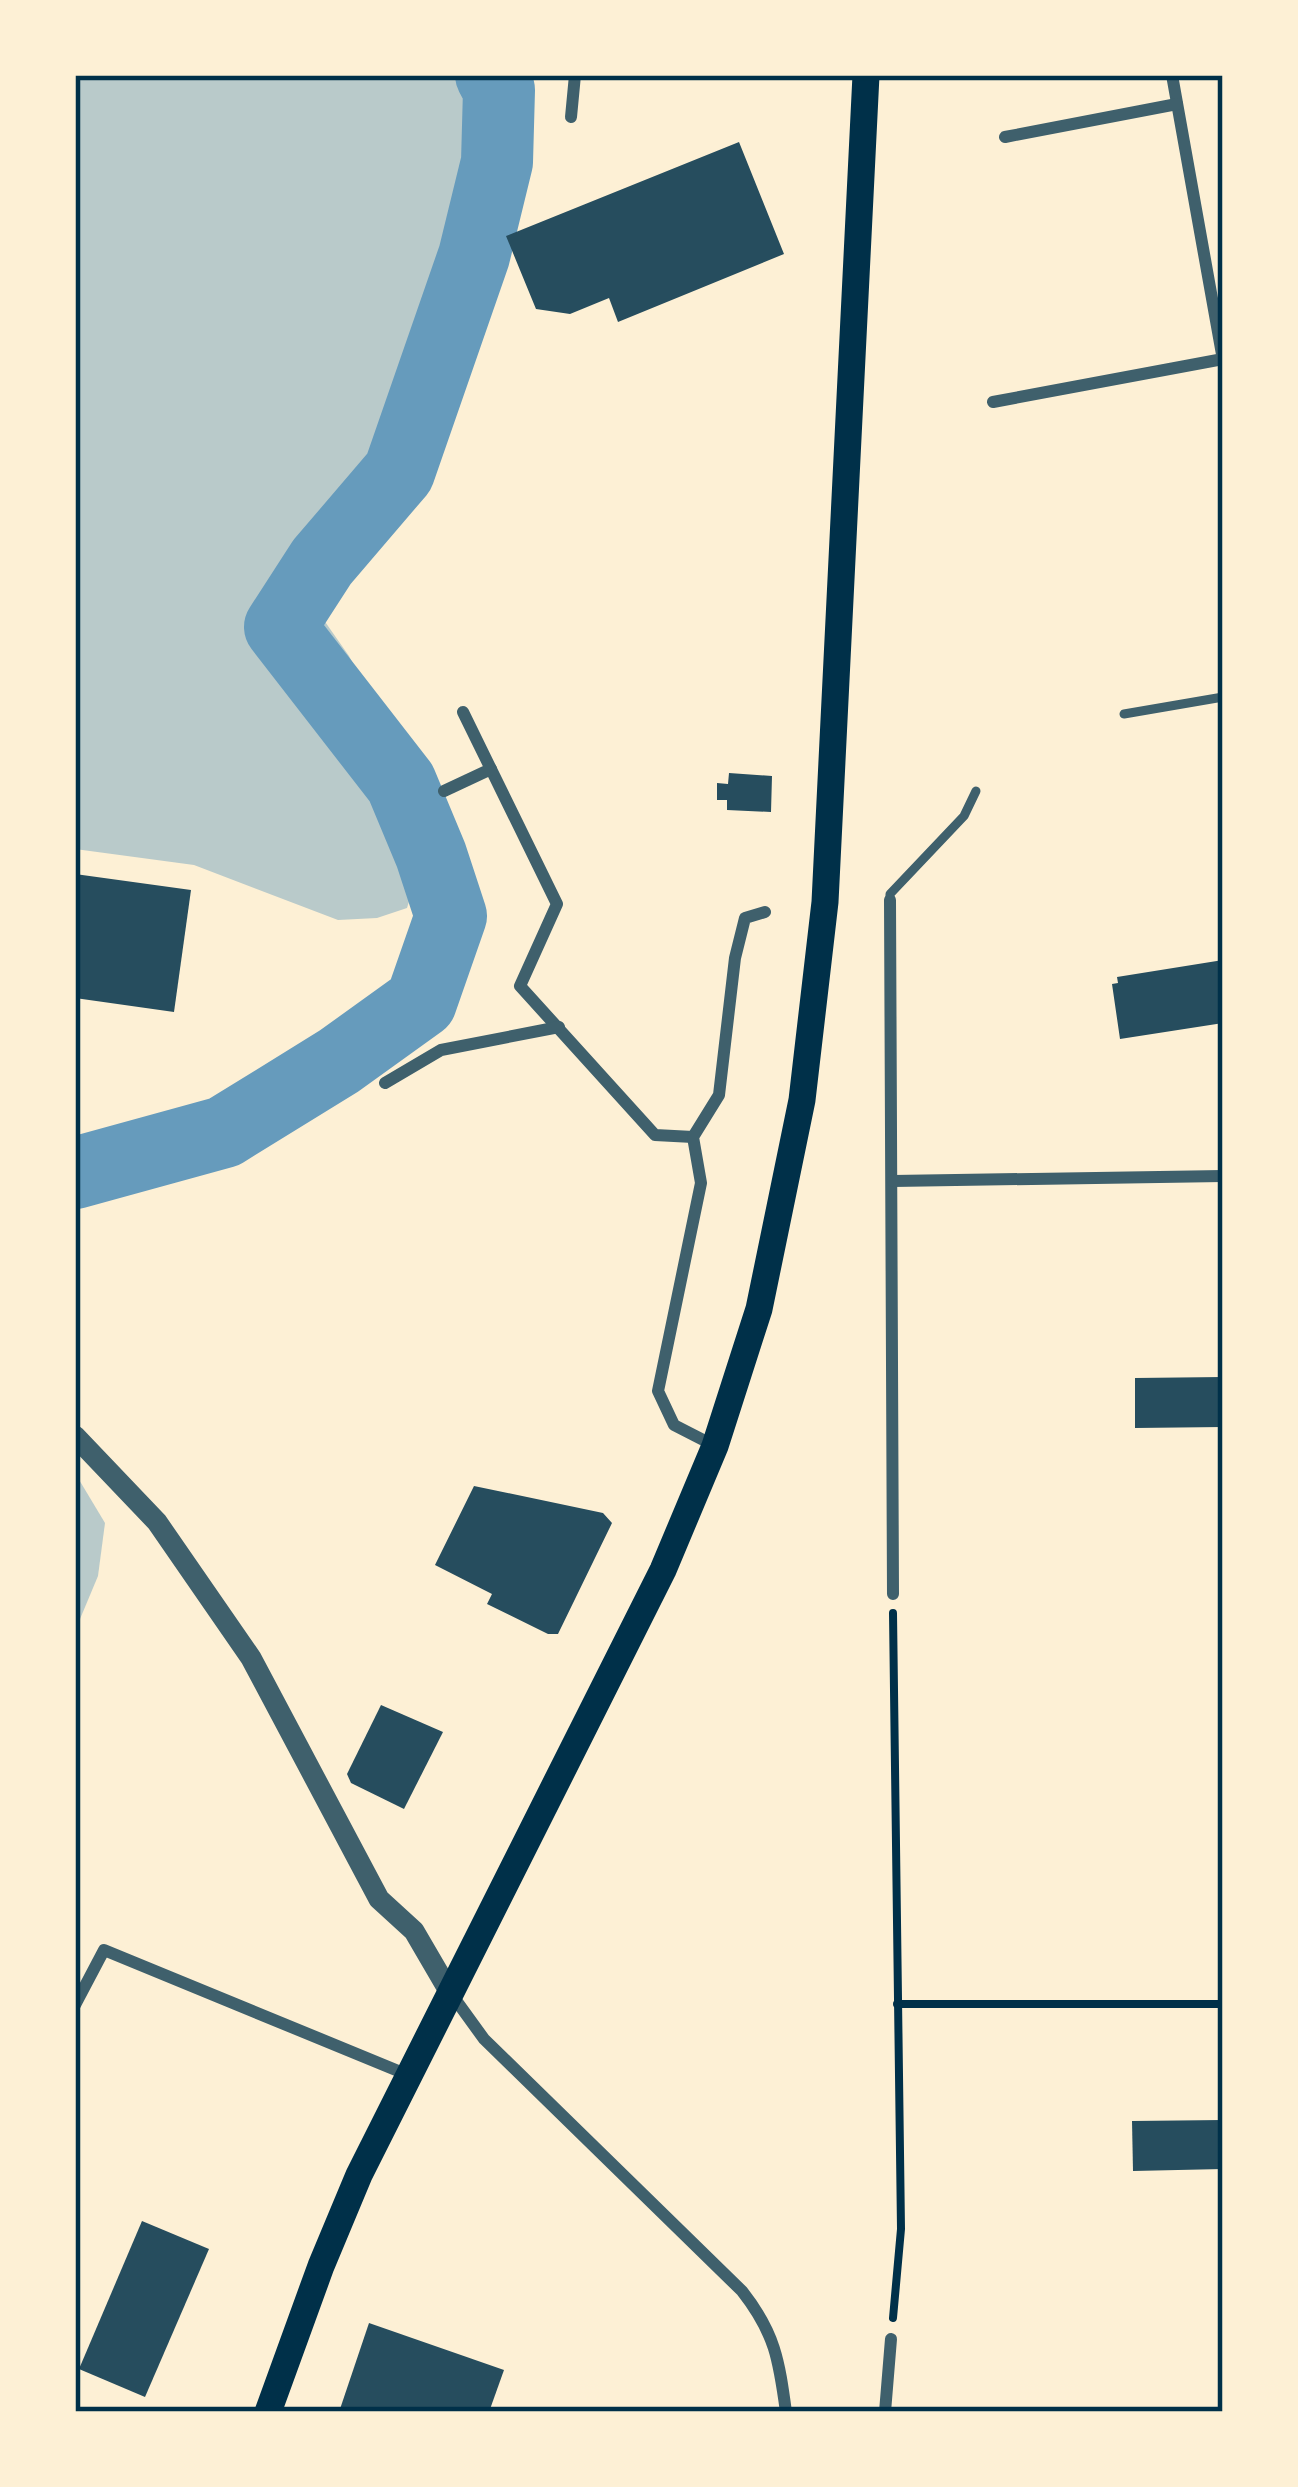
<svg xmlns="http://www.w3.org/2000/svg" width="1298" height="2487" font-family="Jost,sans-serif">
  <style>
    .green { fill: #b9caca }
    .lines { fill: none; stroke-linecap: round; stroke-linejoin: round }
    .river { stroke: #669bbc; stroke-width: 72 }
    .building { fill: #264d5e }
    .path { stroke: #003049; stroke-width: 8 }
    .service { stroke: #3f606c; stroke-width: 9 }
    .minor { stroke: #3f606c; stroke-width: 12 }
    .tertiary { stroke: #3f606c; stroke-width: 21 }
    .primary { stroke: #003049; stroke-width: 27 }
    .neatline { fill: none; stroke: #003049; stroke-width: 4.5 }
  </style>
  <rect width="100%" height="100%" fill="#fdf0d5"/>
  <g class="green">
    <polygon points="75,75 460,75 482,151 375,444 321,616 349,656 382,719 419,807 420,866 407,908 377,918 338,920 194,865 75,849"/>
    <polygon points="75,1473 105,1523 98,1576 75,1631"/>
  </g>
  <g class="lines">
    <polyline class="river" points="75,1173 224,1132 339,1061 421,1002 451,916 431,855 401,783 280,627 322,562 399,472 474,256 497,162 499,90 491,75"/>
  </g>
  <g class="building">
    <polygon points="739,142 784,254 618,322 609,298 570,314 536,309 506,236"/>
    <polygon points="729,773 772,776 771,812 727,810 727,800 717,800 717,783 728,784"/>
    <polygon points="75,874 191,890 174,1012 75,998"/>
    <polygon points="1223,960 1223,1023 1120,1039 1112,984 1118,983 1117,977"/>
    <polygon points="1223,1377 1223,1427 1135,1428 1135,1378"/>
    <polygon points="474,1486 603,1513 612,1523 558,1634 548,1634 487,1604 492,1594 435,1565"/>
    <polygon points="381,1705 443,1732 404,1809 351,1783 347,1774"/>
    <polygon points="1223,2120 1223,2169 1133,2171 1132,2121"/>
    <polygon points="142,2221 209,2249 145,2397 79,2369"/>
    <polygon points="369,2323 504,2370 489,2412 339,2412"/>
  </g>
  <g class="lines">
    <g class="path">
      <polyline points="897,2004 1223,2004"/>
      <polyline points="893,2318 901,2229 893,1613"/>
    </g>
    <g class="service">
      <polyline points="1124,714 1223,697"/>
      <polyline points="890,900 890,894 964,816 976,791"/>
    </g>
    <g class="minor">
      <polyline points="1172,75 1223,360"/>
      <polyline points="571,117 575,75"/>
      <polyline points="1005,137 1177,104"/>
      <polyline points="993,402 1223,359"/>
      <polyline points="463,712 557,904 520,986 655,1135 693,1137"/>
      <polyline points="444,791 491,769"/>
      <polyline points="890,900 893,1594"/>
      <polyline points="385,1083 441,1050 559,1027"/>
      <polyline points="893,1181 1223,1176"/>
      <polyline points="715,1446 674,1425 658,1391 701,1183 693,1137 719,1095 735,958 745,918 765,912"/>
      <path d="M450,1992l34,47 258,252c33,42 37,69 44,121"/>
      <polyline points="75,2005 104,1950 408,2075"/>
      <polyline points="885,2412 891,2339"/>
    </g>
    <polyline class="tertiary" points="75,1436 157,1522 251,1658 379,1899 414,1931 449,1991"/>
    <polyline class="primary" points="268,2412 321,2266 359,2175 663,1570 715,1446 759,1309 802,1100 825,902 866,75"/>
  </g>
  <rect width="1298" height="2487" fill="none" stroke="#fdf0d5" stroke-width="156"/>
  <rect x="78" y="78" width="1142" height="2331" class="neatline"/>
</svg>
